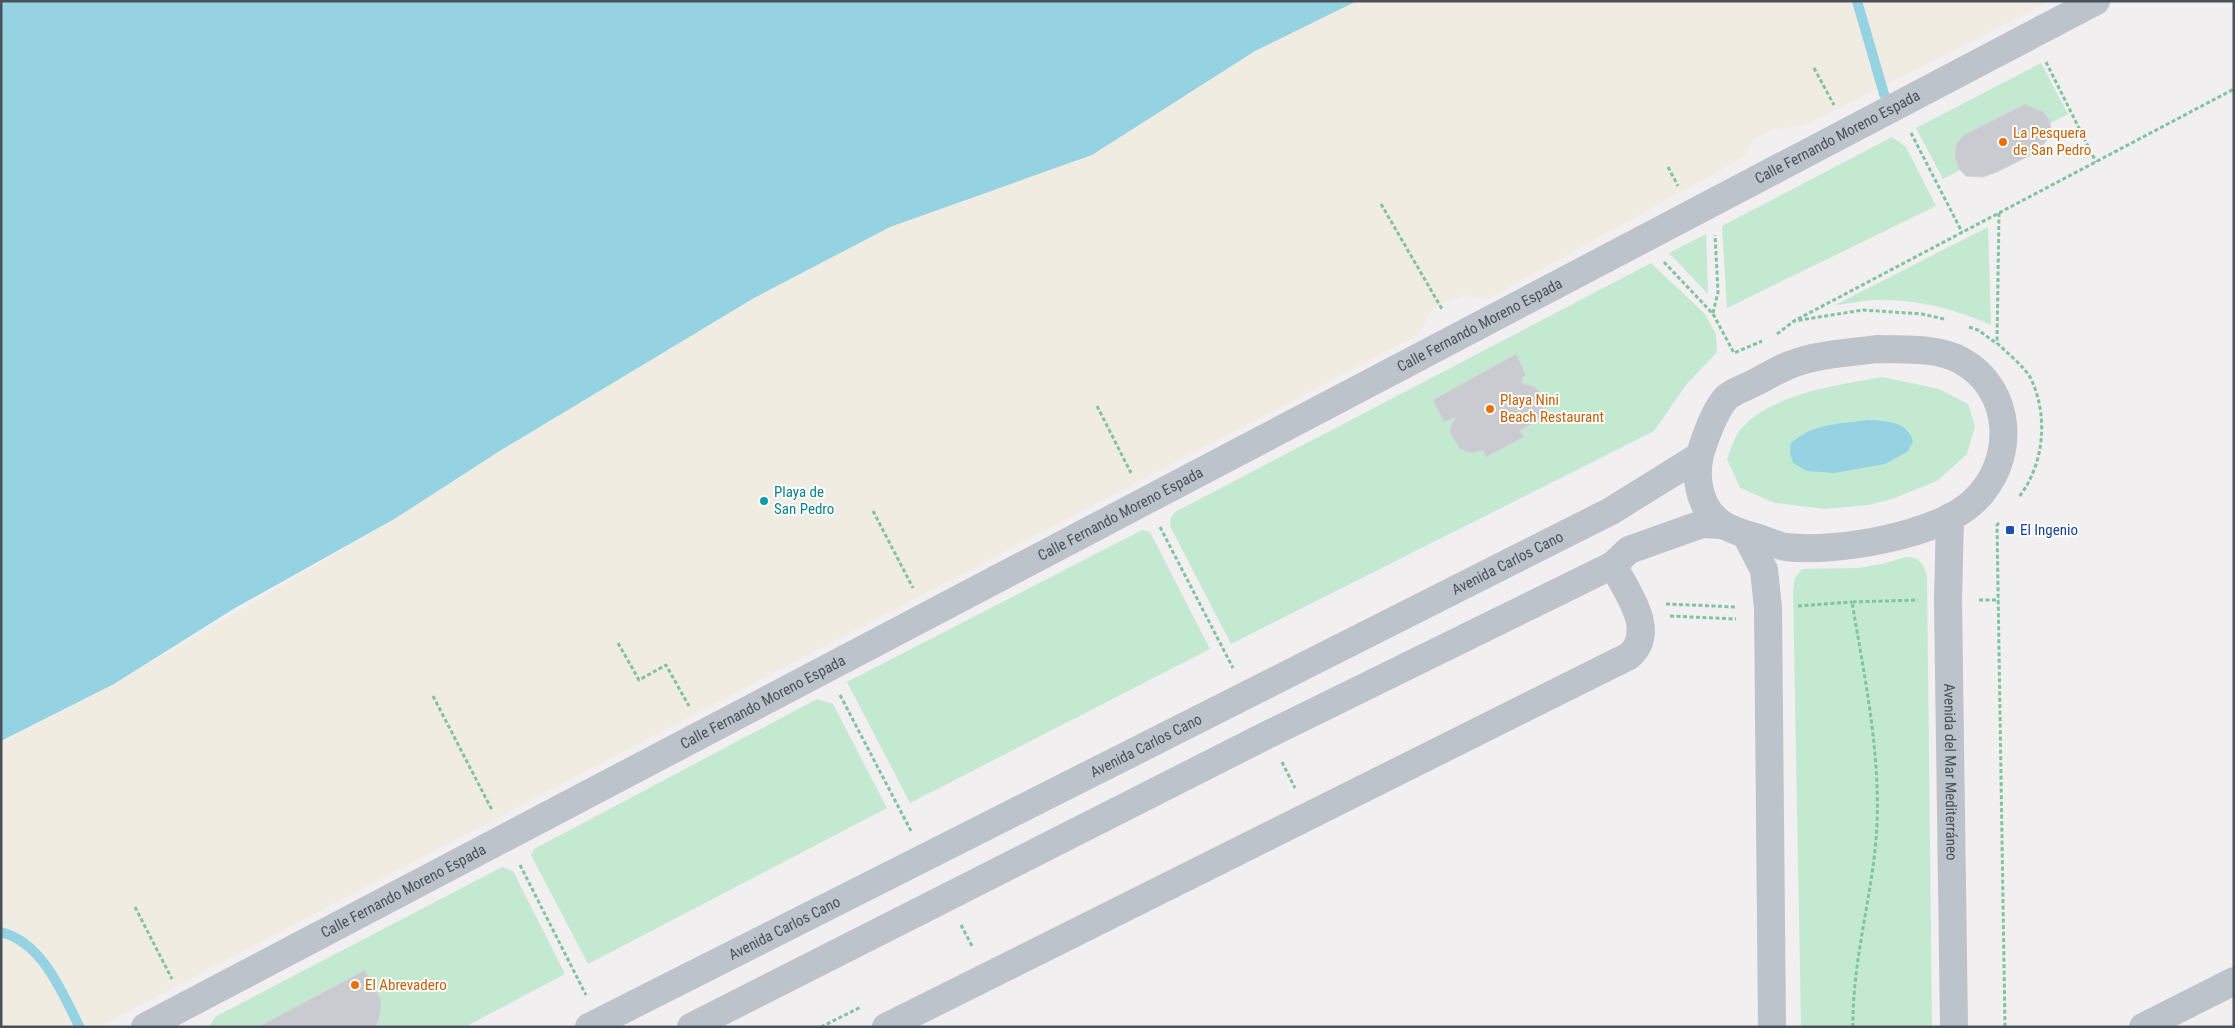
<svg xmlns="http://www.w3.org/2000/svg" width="2235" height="1028" font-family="'Roboto Condensed',sans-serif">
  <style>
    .green { fill: #c3ead1 }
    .sand { fill: #f1ece2 }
    .water { fill: #95d3e2 }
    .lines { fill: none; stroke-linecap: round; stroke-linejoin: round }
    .stream { stroke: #95d3e2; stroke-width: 10 }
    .building { fill: #c9cbd1; stroke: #d4d6da }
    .path { stroke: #7fc4a1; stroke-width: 3; stroke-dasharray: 4 2.5; stroke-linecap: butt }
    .minor { stroke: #bcc3ca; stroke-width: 28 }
    .food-dot { fill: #e8710a; stroke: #fff; stroke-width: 2 }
    .culture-dot { fill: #0f9aa8; stroke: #fff; stroke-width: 2 }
    .transit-dot { fill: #1a4fb4; stroke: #fff; stroke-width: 2 }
    .labels { text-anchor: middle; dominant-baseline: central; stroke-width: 4; stroke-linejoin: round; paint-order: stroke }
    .food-label { font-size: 15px; fill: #c56008; stroke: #fff; text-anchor: start }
    .street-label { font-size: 15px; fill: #49525a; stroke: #fff }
    .culture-label { font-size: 15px; fill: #0d838f; stroke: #fff; text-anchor: start }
    .transit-label { font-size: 15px; fill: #164399; stroke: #fff; text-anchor: start }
  </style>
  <rect width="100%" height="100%" fill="#f1efef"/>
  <g class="green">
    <polygon points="2041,63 2068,114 1943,179 1916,128"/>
    <polygon points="1892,137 1906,147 1936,206 1727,308 1722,226"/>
    <path d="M1988,227l3,98c-35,-16 -74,-26 -113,-25 -14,0 -29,4 -43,5z"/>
    <polygon points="1706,234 1708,294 1669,253"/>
    <polygon points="1651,263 1705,314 1716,334 1717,352 1686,385 1654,431 1231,644 1170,526 1171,517 1175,512"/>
    <path d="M1882,377l57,12 29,15 7,22 -8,28 -30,27 -45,18 -24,6 -43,4 -50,-6 -35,-15 -13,-29c4,-9 7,-22 13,-29 30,-36 98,-45 142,-53z"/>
    <polygon points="1142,530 1150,532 1210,649 910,803 847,682"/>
    <path d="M1906,557c13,0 18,6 21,19l5,451h-131l-8,-438 2,-11 7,-9 55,-1 25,-4z"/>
    <polygon points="817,699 833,704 887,808 588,964 531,855 534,849"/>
    <polygon points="502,867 513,871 565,974 465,1027 209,1027 215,1017"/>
  </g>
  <polygon class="sand" points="1357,1 2051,1 1804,126 1775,129 1753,140 1746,156 1488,299 1464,295 1433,308 1420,334 99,1027 1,1027 1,744 114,684 396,518 498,452 754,298 890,227 1092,155 1255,51"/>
  <g class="water">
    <polygon points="1,1 1357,1 1255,51 1092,155 890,227 754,298 498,452 396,518 235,608 114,684 1,741"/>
    <path d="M1868,420c18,1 40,1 45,22l-6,10 -22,12 -51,9 -27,-2 -14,-8 -3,-10 1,-10c23,-20 48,-19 77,-23z"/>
  </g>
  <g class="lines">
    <g class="stream">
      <polyline points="1857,1 1884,94"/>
      <path d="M1,932c41,10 61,60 78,94"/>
    </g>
  </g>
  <g class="building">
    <polygon points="2025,104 2043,112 2049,119 2051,128 2046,141 2037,152 1997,172 1983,177 1966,176 1959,169 1955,158 1956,144 1964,135"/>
    <polygon points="1516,354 1526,375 1522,378 1522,383 1533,386 1540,392 1543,403 1542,414 1537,420 1520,431 1524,437 1486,457 1483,450 1472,453 1460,449 1450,432 1451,425 1456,417 1444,422 1433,400"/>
    <polygon points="365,970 381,1000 380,1014 376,1027 258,1027"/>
  </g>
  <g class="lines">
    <g class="path">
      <polyline points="2046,62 2096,162"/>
      <polyline points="1814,68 1834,105"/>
      <polyline points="1911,133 1962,232"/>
      <polyline points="1668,167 1678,186"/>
      <polyline points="1381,204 1442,309"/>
      <path d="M1999,213l-2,130c9,9 29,25 34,36 18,38 13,87 -13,119"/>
      <polyline points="1664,262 1713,314 1734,353 1762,341"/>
      <polyline points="1713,313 1718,292 1715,235"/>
      <polyline points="1944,319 1922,314 1863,310 1794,321 2234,89"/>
      <polyline points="1969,327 1978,330 1996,343"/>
      <polyline points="1777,334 1794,321"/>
      <polyline points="1097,406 1131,473"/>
      <polyline points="873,511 913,588"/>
      <polyline points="1999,523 1997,525 2005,1027"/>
      <polyline points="1160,527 1233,668"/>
      <polyline points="1979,600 1999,600"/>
      <polyline points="1666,604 1737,607"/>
      <polyline points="1798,606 1852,602"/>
      <polyline points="1670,616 1736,619"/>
      <polyline points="618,643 639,680 666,665 689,706"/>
      <polyline points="840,695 911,831"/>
      <polyline points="433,696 492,810"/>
      <polyline points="1282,762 1295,788"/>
      <polyline points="520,865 586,995"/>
      <polyline points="135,907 172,979"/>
      <polyline points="961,925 973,948"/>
      <polyline points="821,1027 861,1007"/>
      <path d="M1853,1027c-1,-69 21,-135 24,-203 3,-75 -13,-150 -25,-222l66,-2"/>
    </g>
    <g class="minor">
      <path d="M1877,349c27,1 60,-2 85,12 52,29 54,101 12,140 -36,35 -140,52 -188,46 -10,-2 -21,-7 -31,-10 -21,-6 -40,-12 -50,-32 -10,-21 -9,-42 -1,-63 5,-14 12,-33 22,-44 6,-6 18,-10 26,-14 13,-6 26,-15 40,-20 26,-10 57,-11 85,-15z"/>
      <path id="s1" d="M1950,517l-2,83 6,427"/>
      <polyline points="1746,535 1764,570 1768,608 1772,1027"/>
      <path id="s2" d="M145,1027l1951,-1026"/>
      <path id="s3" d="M589,1027l1022,-516 87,-54"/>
      <polyline points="691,1027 1267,735 1613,565 1629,550 1702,524 1721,525"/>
      <path d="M886,1027l743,-371c29,-25 -3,-65 -16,-91"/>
      <polyline points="2143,1027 2234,981"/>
    </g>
  </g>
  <g class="food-dot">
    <circle cx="2003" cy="142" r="5"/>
    <circle cx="1490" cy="409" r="5"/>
    <circle cx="355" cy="985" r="5"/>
  </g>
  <circle class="culture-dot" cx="764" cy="501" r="5"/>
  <rect class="transit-dot" x="2005" y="525" width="10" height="10" rx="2.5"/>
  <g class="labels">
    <g class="food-label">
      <text x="2013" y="133">La Pesquera<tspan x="2013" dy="17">de San Pedro</tspan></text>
      <text x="1500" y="400">Playa Nini<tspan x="1500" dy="17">Beach Restaurant</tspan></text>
      <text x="365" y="985">El Abrevadero</text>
    </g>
    <g class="street-label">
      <text stroke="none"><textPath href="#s2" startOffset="1912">Calle Fernando Moreno Espada</textPath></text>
      <text stroke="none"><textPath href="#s2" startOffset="1508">Calle Fernando Moreno Espada</textPath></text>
      <text stroke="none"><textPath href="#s2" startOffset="1102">Calle Fernando Moreno Espada</textPath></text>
      <text stroke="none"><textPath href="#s3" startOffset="1029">Avenida Carlos Cano</textPath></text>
      <text stroke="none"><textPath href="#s2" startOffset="698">Calle Fernando Moreno Espada</textPath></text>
      <text stroke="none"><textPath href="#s3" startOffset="624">Avenida Carlos Cano</textPath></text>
      <text stroke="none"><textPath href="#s1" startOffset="255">Avenida del Mar Mediterráneo</textPath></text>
      <text stroke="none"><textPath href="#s2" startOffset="292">Calle Fernando Moreno Espada</textPath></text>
      <text stroke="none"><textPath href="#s3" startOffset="219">Avenida Carlos Cano</textPath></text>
    </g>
    <g class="culture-label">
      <text x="774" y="492">Playa de<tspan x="774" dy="17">San Pedro</tspan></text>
    </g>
    <g class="transit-label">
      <text x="2020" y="530">El Ingenio</text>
    </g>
  </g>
  <rect width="2235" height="1028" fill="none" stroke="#49525a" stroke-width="5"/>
</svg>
